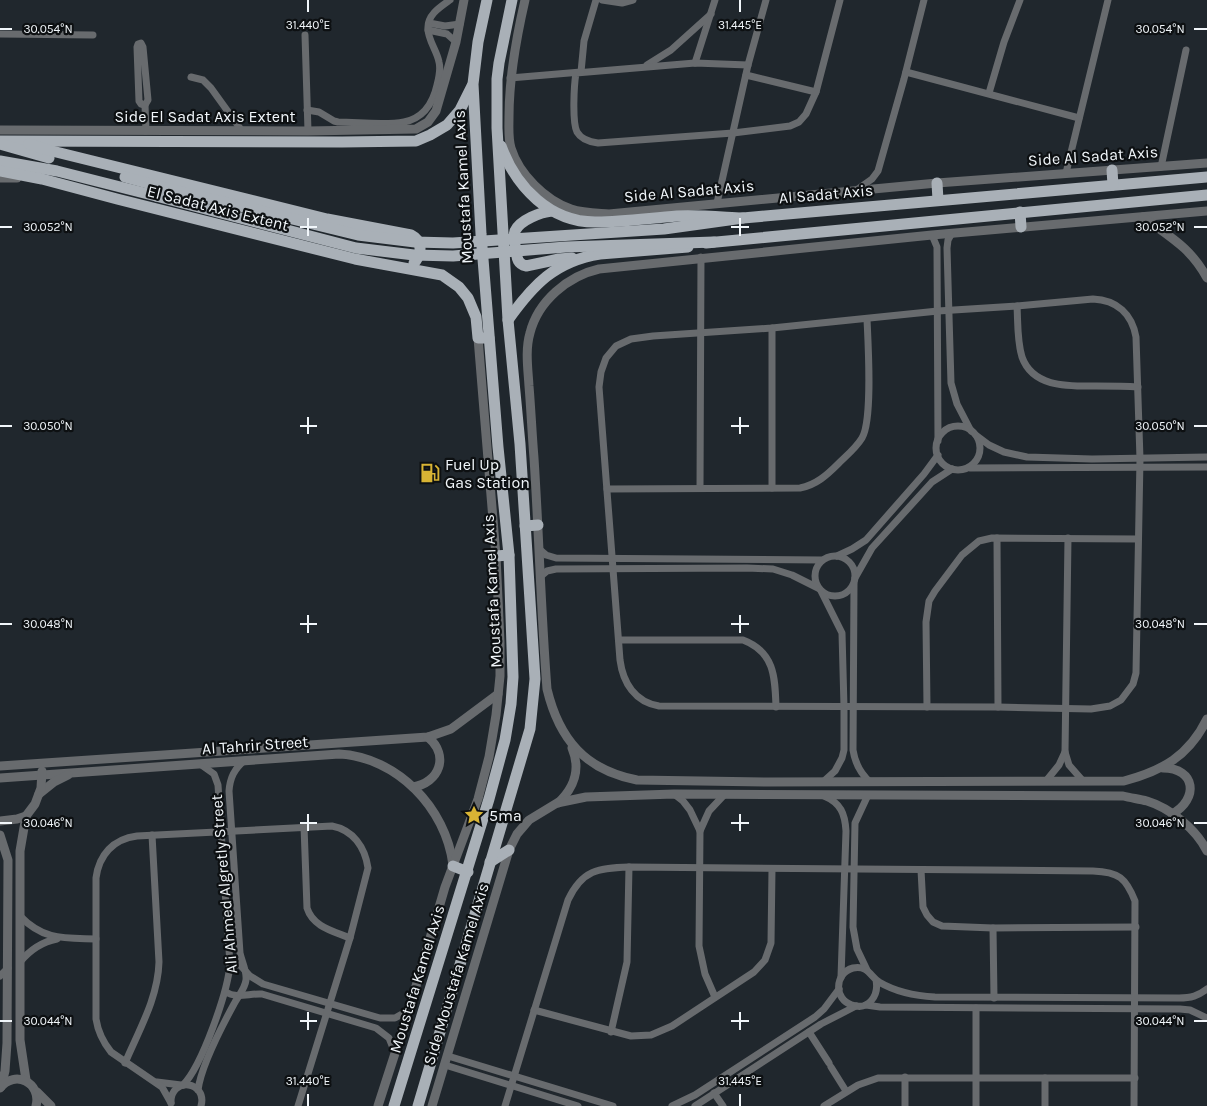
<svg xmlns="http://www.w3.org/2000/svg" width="1207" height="1106" font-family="Karla,sans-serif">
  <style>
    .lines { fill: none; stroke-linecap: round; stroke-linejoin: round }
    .minor { stroke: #686b6e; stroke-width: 7 }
    .tertiary { stroke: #686b6e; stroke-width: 9 }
    .primary { stroke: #a9b0b7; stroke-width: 11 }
    .primary-bridge { stroke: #a9b0b7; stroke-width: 11 }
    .ticks { fill: none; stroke: #f1f6fa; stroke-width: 2 }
    .labels { text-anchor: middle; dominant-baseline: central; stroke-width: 4.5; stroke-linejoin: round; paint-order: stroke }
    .street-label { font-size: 16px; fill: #f1f6fa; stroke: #0d1012 }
    .poi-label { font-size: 16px; fill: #f1f6fa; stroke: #0d1012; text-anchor: start }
    .ticks-label { font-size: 12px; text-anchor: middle; fill: #f1f6fa; stroke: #0d1012; stroke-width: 4.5; stroke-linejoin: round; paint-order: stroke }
  </style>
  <rect width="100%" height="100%" fill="#20272d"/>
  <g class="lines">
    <g class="minor">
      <polyline points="602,0 622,3 633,0"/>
      <polyline points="429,23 445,26 460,24"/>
      <polyline points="428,30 447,34 456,42"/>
      <polyline points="0,34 93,35"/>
      <polyline points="305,35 308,131"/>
      <polygon points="141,43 143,47 148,100 145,105 141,104 139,101 137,47 138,44"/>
      <polyline points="695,63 715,0"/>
      <polyline points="647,65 671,50 711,14"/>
      <path d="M748,65l-53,-2 -119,10c-2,12 -4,49 1,59 4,7 13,10 21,11l135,-10 57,-7 9,-4 7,-8 10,-22 24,-92"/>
      <polyline points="906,72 1079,118"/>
      <polyline points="746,75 816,92"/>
      <polyline points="191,77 203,80 211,88 242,131"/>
      <polyline points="510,78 581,72 584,41 596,0"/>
      <polyline points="989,93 1004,42 1020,0"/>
      <polyline points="145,105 146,131"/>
      <path d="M307,110l12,2 15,9 4,1c20,0 46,4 66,0 20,-4 29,-19 33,-37 2,-8 4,-15 2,-23 -2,-11 -11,-22 -11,-33 -1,-14 12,-22 22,-29"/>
      <polyline points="1161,167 1186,50"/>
      <polyline points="1066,173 1108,0"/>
      <polyline points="855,191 872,179 878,171 904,79 924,0"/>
      <polyline points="717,203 748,65 766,0"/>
      <polyline points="952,233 948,240 947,248 951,383 957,404 971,431"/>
      <polyline points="932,235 937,247 938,441"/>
      <path d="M1093,299c24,1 39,15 43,38l4,122 -4,214 -3,11 -12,16 -11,6 -19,3 -93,-2 -339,-1c-24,-4 -36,-23 -39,-46l-21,-273 2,-15 5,-14 10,-12 15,-7 22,-3 119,-8 166,-17 79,-5z"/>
      <path d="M1017,306c1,17 0,35 5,51 11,31 47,29 74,29 14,0 28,0 42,1"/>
      <polyline points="772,328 772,488"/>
      <circle cx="958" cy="448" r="22"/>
      <polyline points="977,436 989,445 1004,452 1027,457 1092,459 1207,457"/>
      <polyline points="970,468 1207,467"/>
      <polyline points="700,488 701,257"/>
      <path d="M607,489l193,-1c16,-3 27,-13 38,-24 8,-8 18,-16 24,-26 11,-18 6,-95 5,-119"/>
      <polyline points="997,538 998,707"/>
      <polyline points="1068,538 1065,752 1069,765 1083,781"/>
      <polyline points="539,549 546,555 556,558 822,560"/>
      <circle cx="835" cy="576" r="20"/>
      <polyline points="837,556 852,549 866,540 924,474 938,455"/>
      <polyline points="541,576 547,571 556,569 747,568 773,569 792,575 818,588"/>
      <polyline points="855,578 872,548 932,482 952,469"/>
      <path d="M854,584l-1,166c2,13 7,23 17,32"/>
      <polyline points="821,591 842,633 844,707 844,750 842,758 835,771 824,781"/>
      <path d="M619,640h124c32,12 32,38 33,67"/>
      <polyline points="927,707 926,622 929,601 935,591 962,555 979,541 992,538 1138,539"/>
      <polyline points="1046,781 1059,765 1065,752"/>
      <polyline points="674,794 683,801 690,810 700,831 699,946 705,974 715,997"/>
      <path d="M824,796c17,7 21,18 22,35l-5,146"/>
      <path d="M304,826l3,82c6,19 26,23 43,30"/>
      <polyline points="700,831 709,811 724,795"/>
      <polyline points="921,870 923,907 927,915 933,922 942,926 993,928 1136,927"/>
      <path d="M20,916c24,25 45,22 76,23"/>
      <polyline points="993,928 994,998"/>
      <path d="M20,962c10,-12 21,-20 37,-23"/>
      <polyline points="230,964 240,965 250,976 263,984 380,1018 395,1018 409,1010"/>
      <polyline points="867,970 857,949 853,927 855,823 868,795"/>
      <polyline points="0,976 8,968"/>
      <path d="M876,980c3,15 -7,31 -24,25 -18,-5 -18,-32 1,-37 15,-3 17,8 26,14 17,10 36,14 56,15l244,1c12,0 19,-2 28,-9"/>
      <path d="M226,992c10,7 24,1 36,2l114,34 13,10 6,15"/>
      <polyline points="866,1005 880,1007 1180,1009 1190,1010 1207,1018"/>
      <polyline points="534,1010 631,1036 651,1035 672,1026 754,972 765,960 771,943 772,869"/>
      <polyline points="611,1032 627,962 629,867"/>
      <polyline points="809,1032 829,1063"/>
      <polyline points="448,1056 613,1106"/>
      <path d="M125,1063c14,-33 33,-65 34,-101l-7,-127"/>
      <polyline points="445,1065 578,1106"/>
      <polyline points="831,1067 846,1091"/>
      <polyline points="905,1077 905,1106"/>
      <polyline points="157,1082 181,1085"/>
      <path d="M183,1085c19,-19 45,-94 47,-121l-12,-179 -4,-11 -14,-10"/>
      <path d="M198,1090c3,-23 24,-64 36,-86 4,-8 11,-15 12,-24 1,-9 -4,-18 -6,-27l-11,-162c1,-13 5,-22 16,-31"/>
      <polyline points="714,1093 723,1106"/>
      <path d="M171,1103l-9,-16 -51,-35c-8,-10 -13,-20 -15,-33v-141c3,-23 17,-39 41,-42l195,-10c21,4 33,21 36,42l-18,70 -52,168"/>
      <path d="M171,1103c-1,-27 37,-22 30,3"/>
      <path d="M505,1106l63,-206c14,-30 30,-32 61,-33l464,4c26,1 33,7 42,30l-1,205"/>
      <polyline points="672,1106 695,1095 815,1017 824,1009 839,989"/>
      <polyline points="695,1106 821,1024 856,1006"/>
      <polyline points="824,1106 858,1085 878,1078 1135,1078"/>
      <polyline points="976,1106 976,1008"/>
      <polyline points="1045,1106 1045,1078"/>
    </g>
    <g class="tertiary">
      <path d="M525,0c-9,39 -16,77 -16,117 0,11 -1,21 2,31 8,26 34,52 60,61 12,4 25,4 38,5l328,-31 270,-20"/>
      <polyline points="0,130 308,131 416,129 428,122 436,111 456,42 464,0"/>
      <polyline points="0,178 17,178"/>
      <path d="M1207,211l-275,24 -333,34c-31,7 -61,32 -69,64 -5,17 -2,36 -1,53 2,24 3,48 5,72 5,77 7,154 13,231 12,50 38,81 90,91l131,2 356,-1c38,-10 65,-25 83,-62"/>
      <path d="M1143,217c27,20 48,31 64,61"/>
      <polyline points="0,766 428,737 451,729 498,694"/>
      <path d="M1163,768c33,0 36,31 9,46"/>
      <path d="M0,778l339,-24c58,3 107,54 114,111"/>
      <path d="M413,787c26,-4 37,-31 15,-50"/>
      <polyline points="39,794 54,782 68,775"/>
      <path d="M558,803c16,-15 23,-34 14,-55"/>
      <polyline points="0,821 17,819 26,816"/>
      <polyline points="0,835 8,860 7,1043 5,1071 1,1087"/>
      <polyline points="26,1080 20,1040 20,851 26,816 35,804 41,788 42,771"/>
      <path d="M0,1088c15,-19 42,-5 36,18"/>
      <polyline points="37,1092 51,1106"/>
      <polyline points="378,1106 409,1010 445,887 478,799 489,757 496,715 500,676 500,642 496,556 478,338"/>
      <path d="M432,1106l77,-256 8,-16 12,-14 28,-17 29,-6 88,-3 449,2c8,2 16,3 24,5 23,7 49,28 60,50"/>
    </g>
    <g class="primary">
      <polyline points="0,141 342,142 416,141 430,135 447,125 460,110 472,86"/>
      <polyline points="0,144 49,158"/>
      <path d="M29,144l19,6 279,69 84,16c12,6 11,19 3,28"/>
      <path d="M501,146c15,41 49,77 96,76 26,0 53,-4 80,-6 22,-1 44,1 66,2l464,-41"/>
      <polyline points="0,161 57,171 156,196"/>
      <polyline points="1112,170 1113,185"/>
      <polyline points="0,171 42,179 117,199 355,259 442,275 459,287 468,298 476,317 478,338 489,338"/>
      <polyline points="125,177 162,187"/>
      <polyline points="937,183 938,200"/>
      <path d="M552,211c-11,1 -32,9 -37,20 -2,6 0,14 1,20 1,8 2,13 10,15l33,-7 13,-1"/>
      <polyline points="1020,212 1021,227"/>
      <polyline points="706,243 1207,195"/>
      <path d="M508,320c25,-35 47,-59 92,-66l88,-7"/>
      <polyline points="525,526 538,525"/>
      <polyline points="496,556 509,555"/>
      <polyline points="490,862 509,850"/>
      <polyline points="453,866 468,872"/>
      <polyline points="394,1106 489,799 505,740 511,704 513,677 509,555 498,447 481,234 473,84 478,42 487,0"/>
      <polyline points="418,1106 530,729 535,679 520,444 508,320 497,128 497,79 499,63 512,0"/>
    </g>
    <g class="primary-bridge">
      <polyline points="162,187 358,235 415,242 453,243 664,229 743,218"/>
      <polyline points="156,196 356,248 414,255 453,256 566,247 714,242"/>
    </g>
  </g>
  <path class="ticks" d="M308,0v12M740,0v12M0,29h12M1194,29h13M308,218v18M740,218v18M0,227h12M300,227h17M731,227h18M1194,227h13M308,417v17M740,417v17M0,426h12M300,426h17M731,426h18M1194,426h13M308,615v18M740,615v18M0,624h12M300,624h17M731,624h18M1194,624h13M308,814v17M740,814v17M0,823h12M300,823h17M731,823h18M1194,823h13M308,1012v18M740,1012v18M0,1021h12M300,1021h17M731,1021h18M1194,1021h13M308,1094v12M740,1094v12"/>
  <defs>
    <symbol id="fuel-bare" viewBox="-9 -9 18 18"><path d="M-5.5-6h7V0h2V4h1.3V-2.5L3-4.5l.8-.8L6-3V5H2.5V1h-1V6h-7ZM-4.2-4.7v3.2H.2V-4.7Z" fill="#d8b434" stroke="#0d1012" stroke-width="2.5" paint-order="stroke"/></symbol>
    <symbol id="sight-bare" viewBox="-9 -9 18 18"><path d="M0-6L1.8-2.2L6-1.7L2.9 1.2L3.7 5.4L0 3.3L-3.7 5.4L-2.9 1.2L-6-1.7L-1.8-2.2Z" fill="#d8b434" stroke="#0d1012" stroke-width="2.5" paint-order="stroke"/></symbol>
  </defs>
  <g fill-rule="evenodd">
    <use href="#fuel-bare" x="416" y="459" width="28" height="28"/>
    <use href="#sight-bare" x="460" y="801" width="28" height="28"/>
  </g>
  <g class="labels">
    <g class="street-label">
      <text x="205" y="116">Side El Sadat Axis Extent</text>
      <text transform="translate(1093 156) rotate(-4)">Side Al Sadat Axis</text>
      <text transform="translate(463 187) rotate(-93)">Moustafa Kamel Axis</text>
      <text transform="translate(689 191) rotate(-5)">Side Al Sadat Axis</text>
      <text transform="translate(826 194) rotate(-5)">Al Sadat Axis</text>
      <text transform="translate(218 208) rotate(14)">El Sadat Axis Extent</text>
      <text transform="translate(492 591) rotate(-93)">Moustafa Kamel Axis</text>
      <text transform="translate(255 745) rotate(-4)">Al Tahrir Street</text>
      <text transform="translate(224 884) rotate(-95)">Ali Ahmed Algretly Street</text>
      <text transform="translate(456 974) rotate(-73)">Side Moustafa Kamel Axis</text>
      <text transform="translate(417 979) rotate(-73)">Moustafa Kamel Axis</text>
    </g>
    <g class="poi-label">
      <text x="445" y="464">Fuel Up<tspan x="445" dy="18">Gas Station</tspan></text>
      <text x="489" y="815">5ma</text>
    </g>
  </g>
  <g class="ticks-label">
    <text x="308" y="29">31.440°E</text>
    <text x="740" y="29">31.445°E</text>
    <text x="48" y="33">30.054°N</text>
    <text x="1160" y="33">30.054°N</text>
    <text x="48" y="231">30.052°N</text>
    <text x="1160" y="231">30.052°N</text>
    <text x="48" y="430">30.050°N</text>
    <text x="1160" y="430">30.050°N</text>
    <text x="48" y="628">30.048°N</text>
    <text x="1160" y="628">30.048°N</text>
    <text x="48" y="827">30.046°N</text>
    <text x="1160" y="827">30.046°N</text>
    <text x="48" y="1025">30.044°N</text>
    <text x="1160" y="1025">30.044°N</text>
    <text x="308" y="1085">31.440°E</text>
    <text x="740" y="1085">31.445°E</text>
  </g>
</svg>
